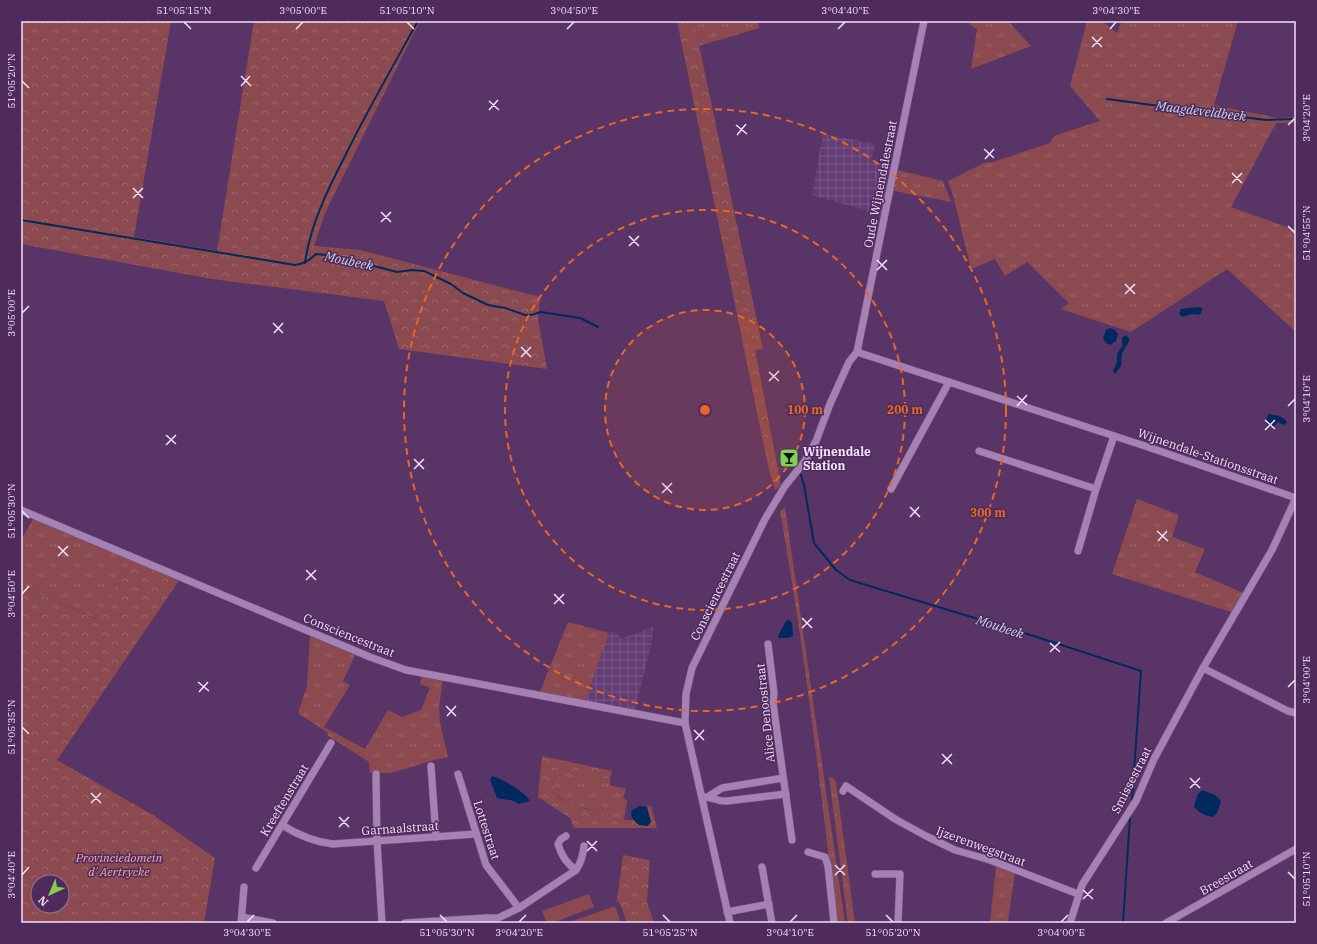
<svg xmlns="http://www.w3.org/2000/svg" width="1317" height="944" font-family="'IBM Plex Serif',serif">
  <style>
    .industrial { fill: url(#industrial-grid) }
    .grass { fill: url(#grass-tufts) }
    .forest { fill: url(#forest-crowns); fill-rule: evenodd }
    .garden { fill: #8b4a4f }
    .water { fill: #00295d }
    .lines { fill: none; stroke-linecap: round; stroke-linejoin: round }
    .stream { stroke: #00295d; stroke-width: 2 }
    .street-casing { stroke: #755482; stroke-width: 8 }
    .street { stroke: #a581b4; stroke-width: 7 }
    .ticks { fill: none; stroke: #f5e0fd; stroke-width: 1.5 }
    .ring { fill: none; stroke: #e96624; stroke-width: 2; stroke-dasharray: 7 5 }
    .labels { text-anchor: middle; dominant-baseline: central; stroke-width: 3; stroke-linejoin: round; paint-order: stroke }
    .street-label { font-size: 12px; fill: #f5e0fd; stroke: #4e2b5b }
    .poi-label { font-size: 12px; font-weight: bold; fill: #f5e0fd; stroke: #4e2b5b; text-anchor: start }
    .park-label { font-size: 12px; font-style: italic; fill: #faa9ad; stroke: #4e2b5b }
    .water-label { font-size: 13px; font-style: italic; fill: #c8d7eb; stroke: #4e2b5b }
    .centre { fill: #e96624; stroke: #4e2b5b; stroke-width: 2 }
    .ring-label { font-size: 12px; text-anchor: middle; font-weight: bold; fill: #e96624; stroke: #4e2b5b; stroke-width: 3; stroke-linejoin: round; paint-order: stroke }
    .neatline { fill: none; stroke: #f5e0fd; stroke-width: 1.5 }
    .ticks-label { font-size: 10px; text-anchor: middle; fill: #f5e0fd }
  </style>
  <defs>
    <pattern id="industrial-grid" width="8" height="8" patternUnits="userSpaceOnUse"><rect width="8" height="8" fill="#643c74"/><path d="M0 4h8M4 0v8" fill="none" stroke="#7b5889"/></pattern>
    <pattern id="grass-tufts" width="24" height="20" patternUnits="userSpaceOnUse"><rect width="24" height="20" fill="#8b4a4f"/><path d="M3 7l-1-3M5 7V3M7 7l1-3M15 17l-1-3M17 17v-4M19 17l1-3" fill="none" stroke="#9c6469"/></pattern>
    <pattern id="forest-crowns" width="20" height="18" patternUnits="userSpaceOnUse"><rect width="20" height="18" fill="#8b4a4f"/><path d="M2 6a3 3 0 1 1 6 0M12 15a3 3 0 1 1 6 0" fill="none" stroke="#9c6469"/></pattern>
  </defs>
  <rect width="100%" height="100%" fill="#593567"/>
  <g class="industrial">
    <polygon points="823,134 875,144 871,162 891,164 880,219 878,214 812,195"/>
    <polygon points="653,627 651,645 635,709 585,701 609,633 617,632 621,639"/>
  </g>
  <g class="grass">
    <polygon points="694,21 757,21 759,28 699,46"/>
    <polygon points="971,21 1008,21 1031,46 971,69 977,29 970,25"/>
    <polygon points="1087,21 1102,21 1117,33 1122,21 1238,21 1214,105 1278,118 1296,117 1296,123 1276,123 1231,207 1289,228 1296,229 1296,332 1227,269 1131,332 1061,309 1069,303 1027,262 1005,276 995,259 971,269 953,195 948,181 984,163 993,162 1050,143 1054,136 1100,121 1070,86"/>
    <polygon points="898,170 943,181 951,202 894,191"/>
    <polygon points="1137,499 1179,515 1172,537 1205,549 1195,572 1245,594 1234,613 1112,574"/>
    <path d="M785,507l60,416h-9c-15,-138 -32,-276 -56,-412z"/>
    <polygon points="33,519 131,560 99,620 21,586 21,540"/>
    <polygon points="568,622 609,633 585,701 540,692"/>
    <polygon points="310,636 355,655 343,681 350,685 324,727 365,749 388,710 402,717 421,710 430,688 420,684 422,676 443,680 439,707 440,722 448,757 434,760 391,773 370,773 369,762 327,735 328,733 298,713 307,686"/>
    <polygon points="555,769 610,779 610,785 626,789 623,798 627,800 624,820 609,820 603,813 568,803 556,795 553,790"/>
    <polygon points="829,777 833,778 836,782 855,923 848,923"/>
    <polygon points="996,865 1015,872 1008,921 1000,923 990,923"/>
  </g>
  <g class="forest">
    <polygon points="21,21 171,21 134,237 217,251 254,21 420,21 325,213 314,246 360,250 540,297 538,320 547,369 399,349 384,301 212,279 21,244"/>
    <polygon points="677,21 694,21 763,349 755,350 781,486 775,490 768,466"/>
    <path d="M131,560l49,19 -123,181 96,55 62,43 -11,65h-183v-337l77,34zM38,882h24v24h-24z"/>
    <path d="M542,756l70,15 -2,8 -55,-9c0,6 -3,16 -1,22 5,12 37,17 49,21l5,3 1,4h41l-4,-13 5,-1 6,22h-83l-4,-10 -32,-21z"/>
    <polygon points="623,855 650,860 647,902 654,923 627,923 621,906 617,900"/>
  </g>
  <g class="garden">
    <polygon points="589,894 594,907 552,923 547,923 542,911"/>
    <polygon points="615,906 621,923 567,923"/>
  </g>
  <g class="water">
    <path d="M1198,307l4,1v2c-2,7 -4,4 -10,4 -3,1 -6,2 -10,3l-3,-3 2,-5z"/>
    <polygon points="1110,328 1115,330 1118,334 1116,341 1110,345 1106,343 1103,338 1106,330"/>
    <polygon points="1126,335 1130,340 1122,353 1121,366 1115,374 1113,371 1117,362 1117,354 1122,346 1122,338"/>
    <path d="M1269,414c7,1 16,2 18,9l-4,2 -5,-3 -5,5h-3l-4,-4 1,-7z"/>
    <polygon points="789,620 792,623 793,636 788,638 779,638 778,636 786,621"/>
    <path d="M492,776c9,2 35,17 38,25l-11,3c-7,-5 -14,-4 -22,-6l-7,-18z"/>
    <path d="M1202,790l13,5 5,5 1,2 -4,11 -4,4c-8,-1 -16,-5 -19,-11l4,-12z"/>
    <path d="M640,806l7,1 4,15 -3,4 -9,-1c-4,-3 -10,-9 -7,-15z"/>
  </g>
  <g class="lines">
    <g class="stream">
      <polyline points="1107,99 1266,120 1296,119"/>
      <path d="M21,220l274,45c10,-1 14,-5 21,-11l20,2 61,16 15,-2 12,1 27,13 12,9 25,12 17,3 20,7h6l10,-3 39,6 18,9"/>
      <path d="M305,263c5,-37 22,-72 39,-105 23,-47 49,-92 74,-137"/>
      <polyline points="801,475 804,485 814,543 836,570 850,580 1037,637 1141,671 1132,801"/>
      <polyline points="1123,923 1130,817"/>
    </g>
    <defs>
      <g id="street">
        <polyline points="857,352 1145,446 1296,498"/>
        <polyline points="979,451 1096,489"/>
        <polyline points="891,489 949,382"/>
        <polyline points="21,510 370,657 406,670 685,723"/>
        <polyline points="1078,551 1096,489 1114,436"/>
        <polyline points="768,644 774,693 773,703 792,840"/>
        <polyline points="1203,668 1288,711 1296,713"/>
        <polyline points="431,766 436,837"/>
        <polyline points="376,774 377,841 382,923"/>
        <polyline points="458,774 486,865 519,908"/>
        <polyline points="843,791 846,786 895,819 926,836 955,850 990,860 1078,894"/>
        <polyline points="709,796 722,788 783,778"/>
        <path d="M702,797c10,-1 15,5 25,4l59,-7"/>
        <path d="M282,825c16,10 32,17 51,19l143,-10"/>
        <path d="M566,836l-5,3 -3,5c3,11 9,20 18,26"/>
        <polyline points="808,852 825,857 828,866 834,923"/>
        <polyline points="762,867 772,923"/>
        <polyline points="256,868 331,743"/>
        <polyline points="875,874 900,874 898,923"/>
        <polyline points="727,912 769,904"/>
        <polyline points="242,917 273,923"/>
        <path d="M486,918h12l21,-10 57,-38c5,-7 7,-15 8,-24"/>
        <polyline points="241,923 244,887"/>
        <polyline points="405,923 486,918 489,923"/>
        <polyline points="730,923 685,723 686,694 692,668 765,519 785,486 805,461 816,441 830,404 849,362 857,352 924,21"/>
        <polyline points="1070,923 1082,885 1136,801 1154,759 1203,668 1272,550 1296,498"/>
        <polyline points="1166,923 1296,849"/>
      </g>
    </defs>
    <use href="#street" class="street-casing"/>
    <use href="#street" class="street"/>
  </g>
  <path class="ticks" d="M184,22l7,7M407,22l7,7M296,29l7,-7M567,29l7,-7M838,29l7,-7M1110,29l6,-7M1092,37l10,10M1092,47l10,-10M241,76l10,10M22,81l7,7M241,86l9,-10M489,101l10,9M489,110l9,-10M736,125l11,9M1288,125l7,-7M737,135l9,-11M984,149l10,9M985,159l9,-10M1232,173l10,10M1232,183l10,-10M133,188l10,10M133,198l10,-10M381,212l10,10M381,222l10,-10M1288,226l7,7M629,236l10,10M629,246l10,-10M877,260l10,10M877,270l10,-10M1125,284l10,10M1125,294l10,-10M22,313l7,-7M273,323l10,10M274,333l9,-10M521,347l10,10M521,357l10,-10M769,372l10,9M769,381l10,-10M1017,396l10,9M1017,406l10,-11M1288,406l7,-7M1265,420l10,9M1265,430l10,-10M166,435l10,9M166,445l10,-10M414,459l10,10M414,469l10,-10M662,483l10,10M662,493l10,-10M910,507l10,10M22,511l7,7M910,517l9,-10M1157,531l11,10M1158,541l9,-10M58,546l10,10M58,556l10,-10M306,570l10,10M306,580l10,-10M22,594l7,-8M554,594l10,10M554,604l10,-10M802,618l10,10M802,628l10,-10M1050,643l10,9M1050,652l10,-10M198,682l11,9M1288,687l7,-7M199,692l9,-10M446,706l10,10M447,716l9,-10M22,727l7,7M694,730l10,10M695,740l9,-10M942,754l10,10M942,764l10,-10M1190,778l10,10M1190,788l10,-10M91,793l10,10M91,803l10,-10M339,817l10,10M339,827l10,-10M587,841l10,10M587,851l10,-10M835,865l10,10M1288,872l7,7M22,875l7,-8M835,875l10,-10M1083,890l10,9M1083,899l10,-10M440,915l7,7M663,915l7,7M886,915l7,7M247,922l7,-7M519,922l7,-7M790,922l7,-7M1061,922l7,-7"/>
  <circle cx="705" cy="410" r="100" fill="#e96624" fill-opacity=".12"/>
  <g class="ring">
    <circle cx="705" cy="410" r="100"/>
    <circle cx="705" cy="410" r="200"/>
    <circle cx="705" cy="410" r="301"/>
  </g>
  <defs>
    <symbol id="bar-square" viewBox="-11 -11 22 22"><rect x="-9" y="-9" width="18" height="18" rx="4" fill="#80d051" stroke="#4e2b5b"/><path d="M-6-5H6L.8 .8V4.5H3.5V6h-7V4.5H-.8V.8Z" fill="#111"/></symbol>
  </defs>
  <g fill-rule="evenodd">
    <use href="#bar-square" x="778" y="447" width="22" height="22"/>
  </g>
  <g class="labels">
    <g class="street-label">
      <text transform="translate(880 184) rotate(-79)">Oude Wijnendalestraat</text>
      <text transform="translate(1208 456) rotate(19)">Wijnendale-Stationsstraat</text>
      <text transform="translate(715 596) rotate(-64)">Consciencestraat</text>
      <text transform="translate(349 635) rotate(22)">Consciencestraat</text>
      <text transform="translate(765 713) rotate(-96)">Alice Denoostraat</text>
      <text transform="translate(1131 780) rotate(-63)">Smissestraat</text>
      <text transform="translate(284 800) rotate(-59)">Kreeftenstraat</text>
      <text transform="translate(400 828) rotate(-4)">Garnaalstraat</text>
      <text transform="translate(487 830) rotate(72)">Lottestraat</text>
      <text transform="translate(981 846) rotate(20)">Ijzerenwegstraat</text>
      <text transform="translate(1226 877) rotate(-30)">Breestraat</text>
    </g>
    <g class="poi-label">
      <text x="803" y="451">Wijnendale<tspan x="803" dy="14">Station</tspan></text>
    </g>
    <g class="park-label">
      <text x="119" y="857">Provinciedomein<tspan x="119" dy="14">d' Aertrycke</tspan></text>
    </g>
    <g class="water-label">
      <text transform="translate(1201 111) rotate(7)">Maagdeveldbeek</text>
      <text transform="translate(349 261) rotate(12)">Moubeek</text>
      <text transform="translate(1000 627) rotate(18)">Moubeek</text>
    </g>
  </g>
  <circle cx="705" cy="410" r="6" class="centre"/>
  <g class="ring-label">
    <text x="805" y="414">100 m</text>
    <text x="905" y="414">200 m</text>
    <text x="988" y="517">300 m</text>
  </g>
  <rect width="1317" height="944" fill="none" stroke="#4e2b5b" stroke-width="44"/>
  <g transform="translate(50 894) rotate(224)"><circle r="19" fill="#4e2b5b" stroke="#91739c"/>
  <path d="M0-3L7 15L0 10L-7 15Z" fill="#80d051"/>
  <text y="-6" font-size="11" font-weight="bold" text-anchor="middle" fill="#f5e0fd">N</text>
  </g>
  <rect x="22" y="22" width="1273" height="900" class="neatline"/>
  <g class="ticks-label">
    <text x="184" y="14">51°05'15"N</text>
    <text x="303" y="14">3°05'00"E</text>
    <text x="407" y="14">51°05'10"N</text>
    <text x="574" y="14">3°04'50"E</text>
    <text x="845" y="14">3°04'40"E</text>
    <text x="1116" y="14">3°04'30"E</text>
    <text transform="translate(11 81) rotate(-90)" y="4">51°05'20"N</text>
    <text transform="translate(1306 118) rotate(-90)" y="4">3°04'20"E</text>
    <text transform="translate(1306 233) rotate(-90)" y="4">51°04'55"N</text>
    <text transform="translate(11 313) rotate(-90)" y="4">3°05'00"E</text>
    <text transform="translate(1306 399) rotate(-90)" y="4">3°04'10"E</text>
    <text transform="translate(11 511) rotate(-90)" y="4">51°05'30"N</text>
    <text transform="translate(11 594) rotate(-90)" y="4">3°04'50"E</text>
    <text transform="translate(1306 680) rotate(-90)" y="4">3°04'00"E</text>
    <text transform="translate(11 727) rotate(-90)" y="4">51°05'35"N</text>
    <text transform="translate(11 875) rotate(-90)" y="4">3°04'40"E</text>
    <text transform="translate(1306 879) rotate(-90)" y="4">51°05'10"N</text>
    <text x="247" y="936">3°04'30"E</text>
    <text x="447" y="936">51°05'30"N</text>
    <text x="519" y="936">3°04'20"E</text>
    <text x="670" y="936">51°05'25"N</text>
    <text x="790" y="936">3°04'10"E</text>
    <text x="893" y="936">51°05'20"N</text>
    <text x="1061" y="936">3°04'00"E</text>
  </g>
</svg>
